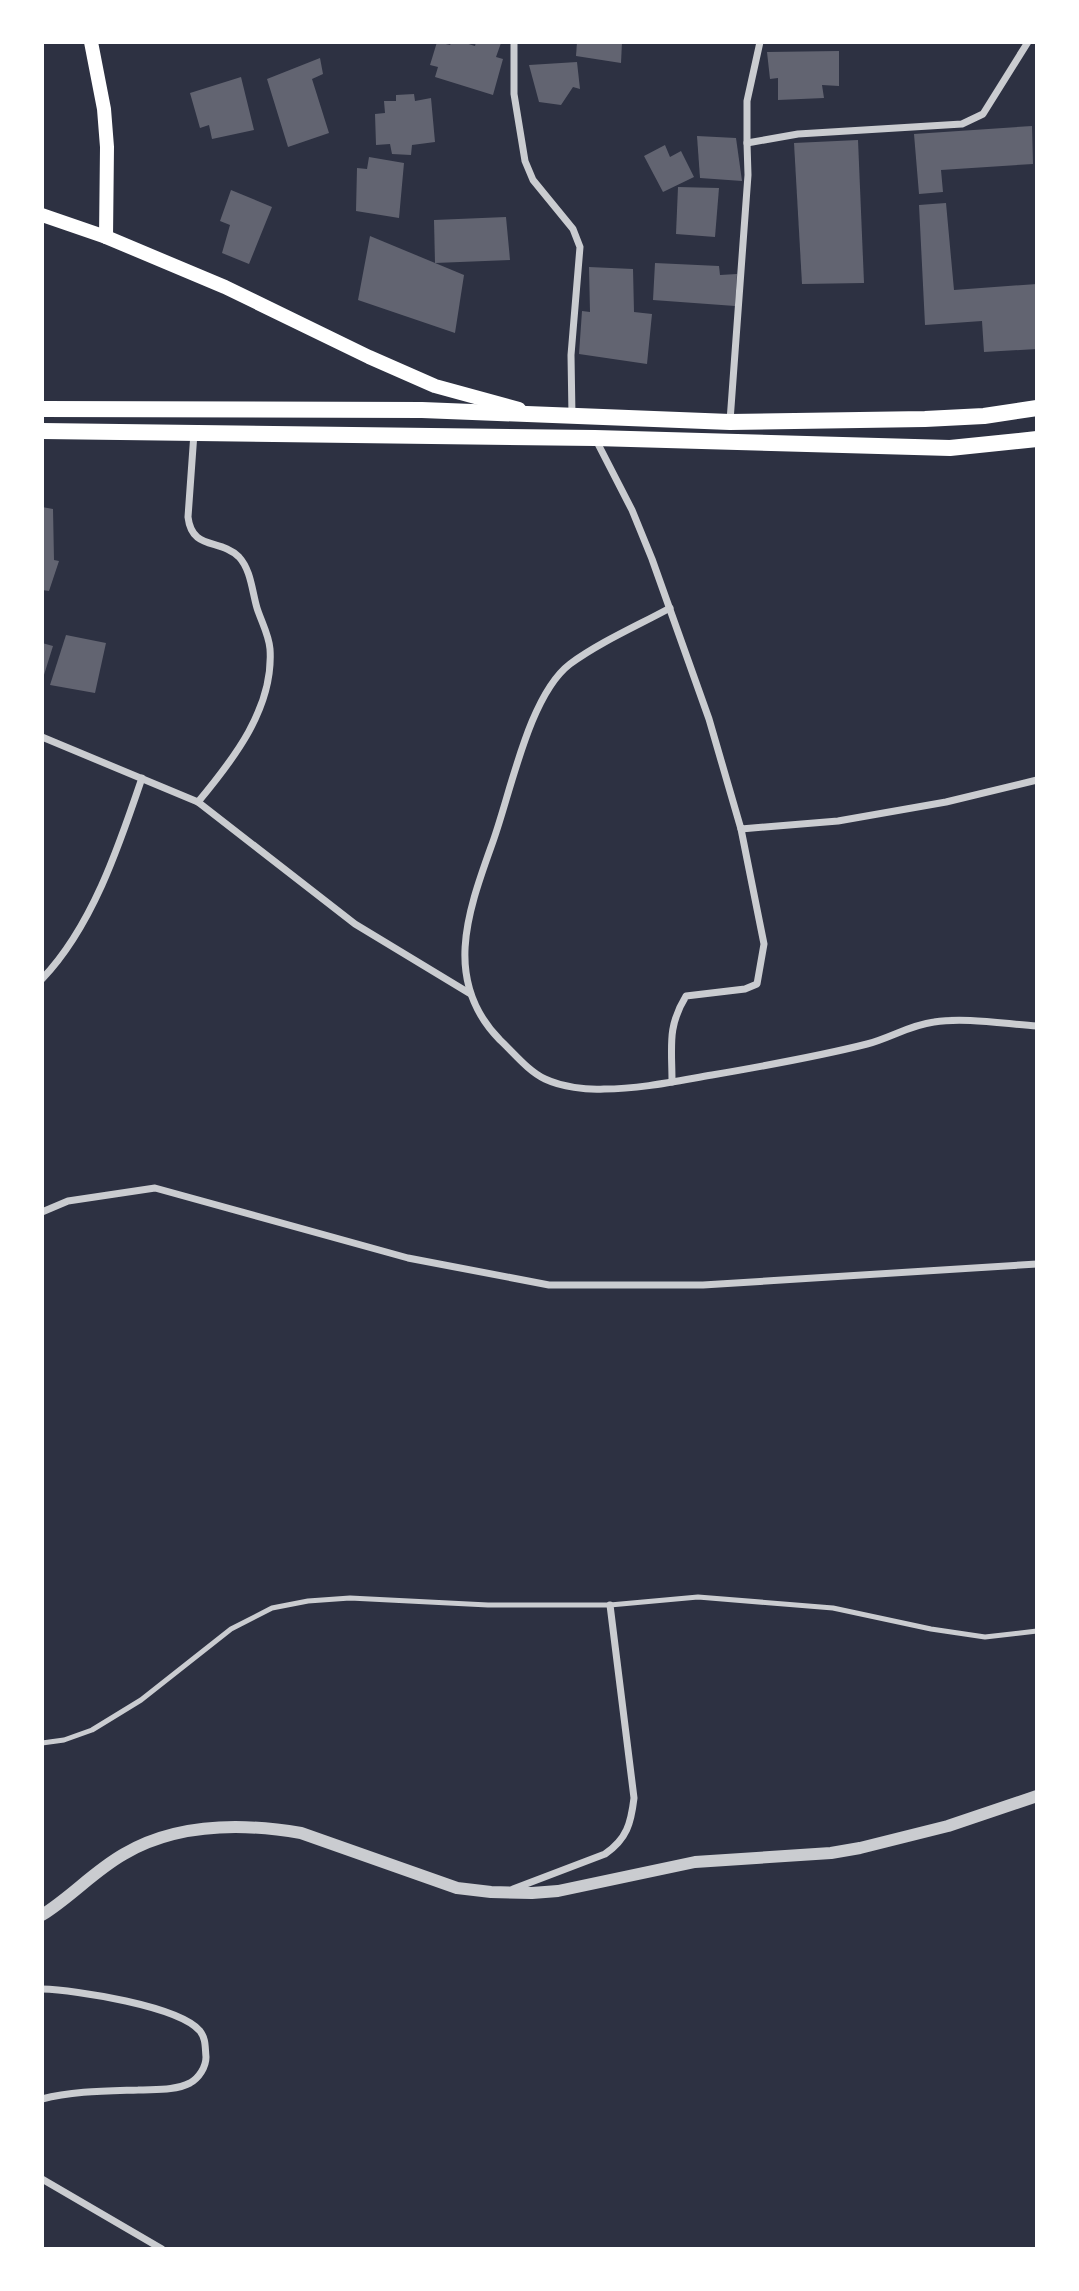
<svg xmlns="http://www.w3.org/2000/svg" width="1079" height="2291" font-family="'Nunito Sans',sans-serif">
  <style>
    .building { fill: #626471 }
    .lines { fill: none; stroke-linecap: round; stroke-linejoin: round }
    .service { stroke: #caccd0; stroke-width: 5 }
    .minor { stroke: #caccd0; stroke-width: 7 }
    .tertiary { stroke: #caccd0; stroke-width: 12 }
    .secondary { stroke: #fff; stroke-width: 14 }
    .primary { stroke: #fff; stroke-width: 16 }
  </style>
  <rect width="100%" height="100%" fill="#2d3142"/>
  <g class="building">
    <polygon points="437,42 450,45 452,42 462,42 475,46 476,42 501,43 496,57 503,59 493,95 435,77 438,67 430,65"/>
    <polygon points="577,42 622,42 621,63 576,56"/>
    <polygon points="839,51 839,86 822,85 824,98 778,100 778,78 770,79 767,52"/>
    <polygon points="320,58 323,74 312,79 329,133 288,147 267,79"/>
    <polygon points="577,62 580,89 573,87 561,105 539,102 529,65"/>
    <polygon points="241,77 254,130 212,139 209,125 200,128 190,93"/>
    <polygon points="414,94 415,101 431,98 435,142 412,145 411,155 392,154 390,144 376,145 375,114 385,113 384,101 396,101 396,95"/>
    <polygon points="1032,126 1033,164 941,170 943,192 919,194 914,134"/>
    <polygon points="697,136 736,138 742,181 700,178"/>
    <polygon points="858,140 864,283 802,284 794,143"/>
    <polygon points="665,145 670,157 681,151 694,177 663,192 644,156"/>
    <polygon points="369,157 404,163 399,218 356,211 357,168 367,169"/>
    <polygon points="678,187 719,188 715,237 676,234"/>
    <polygon points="231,190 272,207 249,264 222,253 230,225 220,221"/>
    <polygon points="946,203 954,290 1037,284 1037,349 984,352 982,321 925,325 919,205"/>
    <polygon points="506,217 510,260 435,263 434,220"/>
    <polygon points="370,236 464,275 455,333 358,300"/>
    <polygon points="655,263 719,266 720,275 737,274 735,306 653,300"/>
    <polygon points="589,267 633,269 634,312 652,314 647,364 579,354 582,311 590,312"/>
    <polygon points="42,507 53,509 54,560 59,561 49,591 42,590"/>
    <polygon points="66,635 106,643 95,693 50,685"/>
    <polygon points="42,643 53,646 43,678 42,678"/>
  </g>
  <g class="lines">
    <polyline class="service" points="42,1743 64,1740 92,1730 141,1700 231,1629 272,1608 308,1601 350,1598 488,1605 610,1605 698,1597 833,1608 931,1629 985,1637 1037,1631"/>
    <g class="minor">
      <polyline points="514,42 514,94 525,161 533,180 573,229 580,247 571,355 572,416"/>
      <polyline points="747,143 747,101 760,42"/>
      <polyline points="730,421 748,175 747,143 798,134 962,124 983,114 1028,42"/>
      <path d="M194,433l-6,84c4,34 32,21 51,40 12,13 13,34 18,51 4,13 12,27 13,41 4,59 -37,111 -72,153"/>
      <polyline points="596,440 632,510 652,559 709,719 741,829 838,821 946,802 1037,780"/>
      <path d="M670,608c-33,18 -70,34 -100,56 -42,32 -60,133 -79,183 -24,67 -48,135 9,193 14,13 28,31 45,39 17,8 41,11 59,10 36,0 73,-8 108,-14 52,-9 104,-18 155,-31 23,-6 43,-19 67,-22 31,-5 71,2 103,4"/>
      <polyline points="42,737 198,802 355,924 469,993"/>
      <path d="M42,979c50,-52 77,-133 100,-201"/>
      <path d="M672,1082c0,-36 -5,-55 14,-86l59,-7 12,-5 7,-40 -23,-115"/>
      <polyline points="42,1212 68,1201 155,1188 408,1258 549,1285 703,1285 1037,1264"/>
      <path d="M513,1889l92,-35c22,-15 26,-31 29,-56l-24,-193"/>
      <path d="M42,1989c34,1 137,17 158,42 6,8 5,16 6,26 0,10 -7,21 -16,26 -16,8 -35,6 -52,7 -32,1 -66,1 -96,9"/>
      <polyline points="42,2179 162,2249"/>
    </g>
    <path class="tertiary" d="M42,1915c29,-18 52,-44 82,-61 53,-31 118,-31 177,-21l156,55 34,4 41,1 26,-2 137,-29 136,-9 29,-5 88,-22 89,-30"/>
    <g class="secondary">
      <polyline points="91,42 104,109 107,147 106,237"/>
      <polyline points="42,215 106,237 225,287 369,357 435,386 519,409"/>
    </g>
    <g class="primary">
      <polyline points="42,409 422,410 730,422 925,419 984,416 1037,408"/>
      <polyline points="42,431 595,438 950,448 1037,439"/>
    </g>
  </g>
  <rect width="1079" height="2291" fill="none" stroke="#ffffff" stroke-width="88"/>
</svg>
